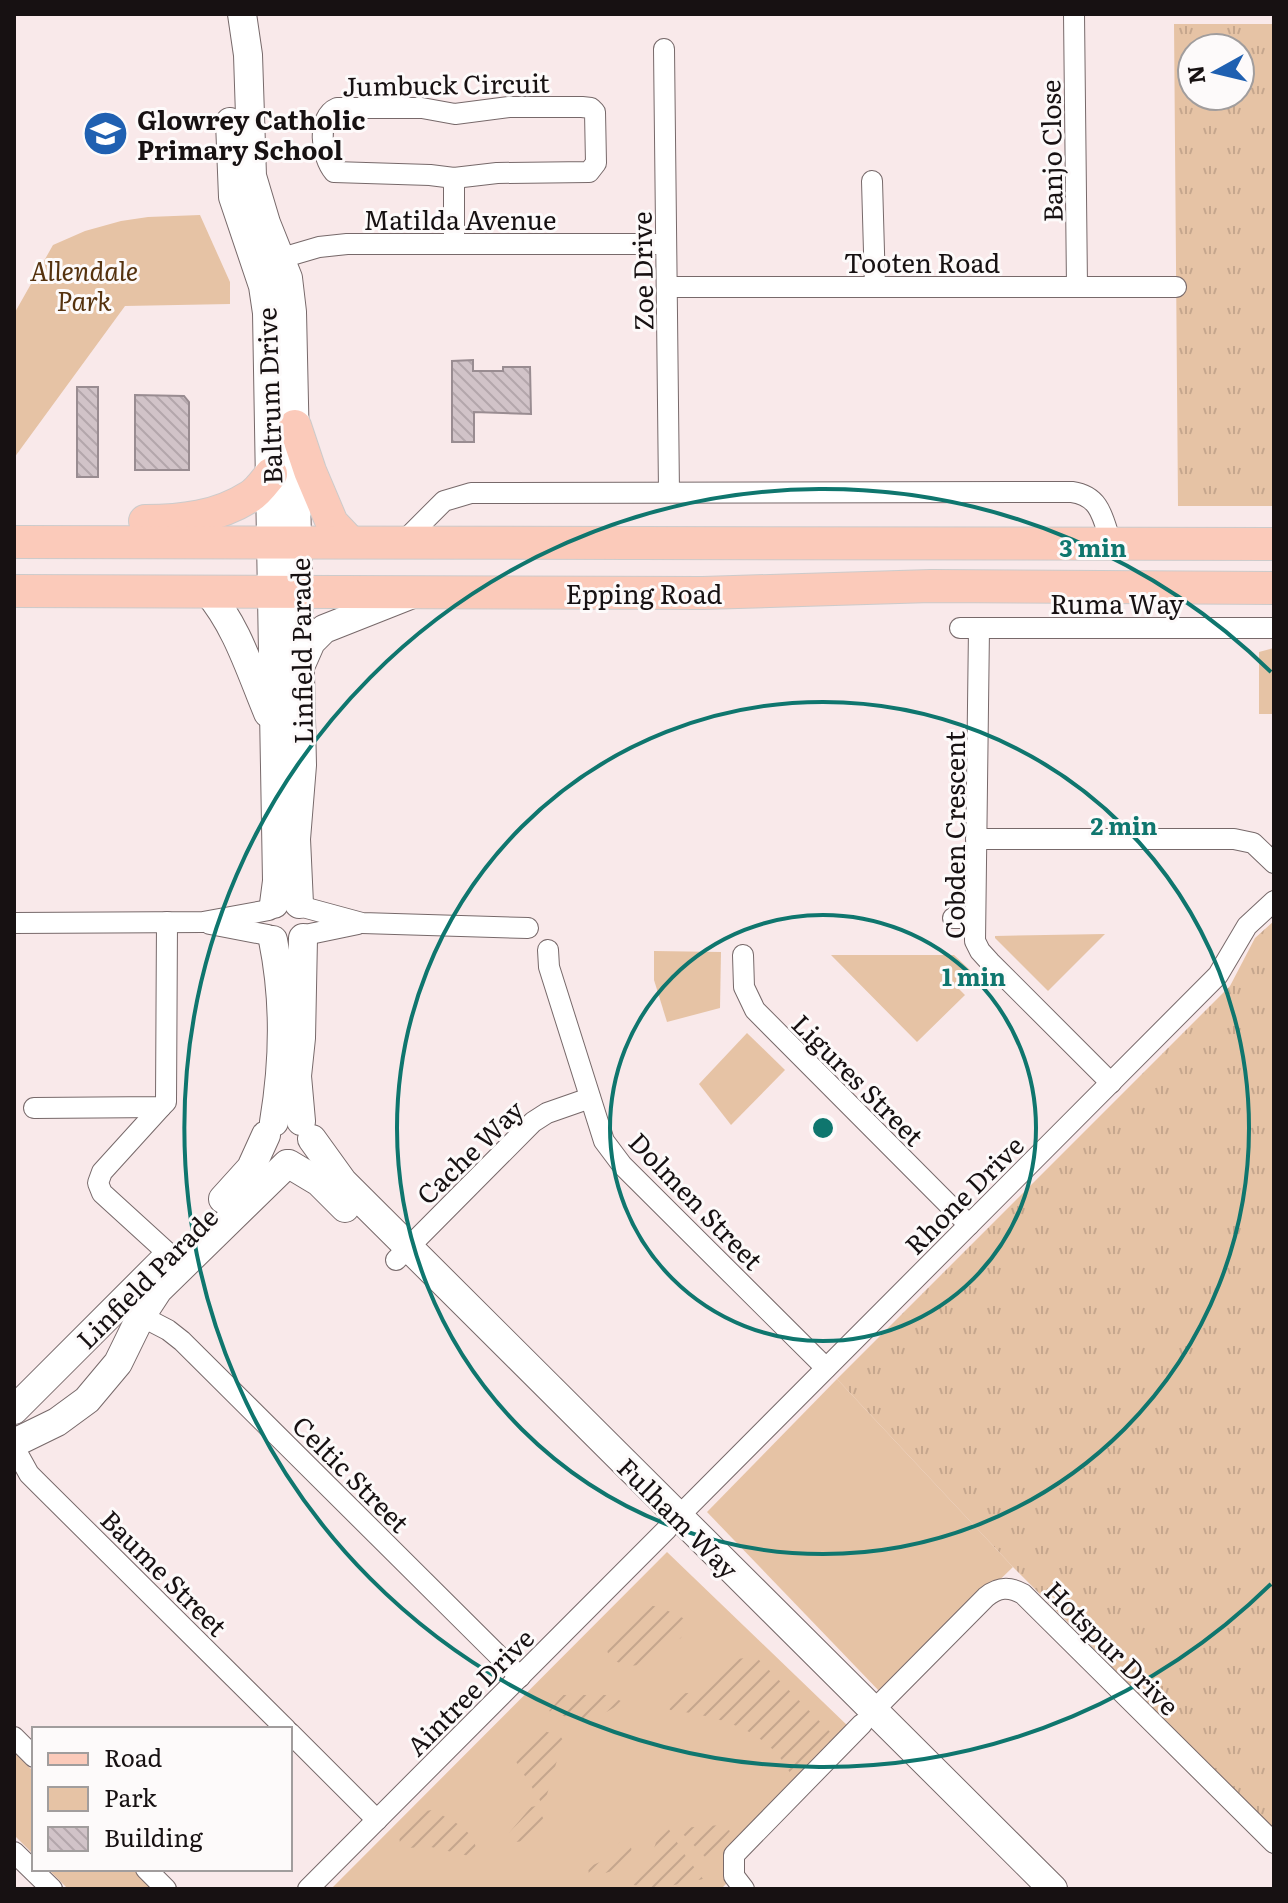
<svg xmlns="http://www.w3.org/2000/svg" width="1288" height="1903" font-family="Literata,serif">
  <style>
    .grass { fill: url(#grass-tufts); fill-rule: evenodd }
    .park { fill: #e6c3a5 }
    .garden { fill: url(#garden-furrows) }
    .building { fill: url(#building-back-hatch); stroke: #998c91; stroke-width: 2 }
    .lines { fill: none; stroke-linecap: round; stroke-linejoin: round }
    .street-casing { stroke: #77696a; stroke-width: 22 }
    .secondary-casing { stroke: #77696a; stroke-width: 30 }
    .primary-casing { stroke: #cccbcb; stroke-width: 34 }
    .street { stroke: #fff; stroke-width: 20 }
    .secondary { stroke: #fff; stroke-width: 28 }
    .primary { stroke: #fbcaba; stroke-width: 32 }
    .ring { fill: none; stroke: #0f766e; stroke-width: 4 }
    .labels { text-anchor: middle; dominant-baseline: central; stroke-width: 6; stroke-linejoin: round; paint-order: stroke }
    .street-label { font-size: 26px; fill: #171112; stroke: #fdfafa }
    .poi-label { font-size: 26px; font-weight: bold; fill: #171112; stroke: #fdfafa; text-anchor: start }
    .park-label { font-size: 26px; font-style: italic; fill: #55320e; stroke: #fdfafa }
    .centre { fill: #0f766e; stroke: #fdfafa; stroke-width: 4 }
    .ring-label { font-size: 24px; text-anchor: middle; font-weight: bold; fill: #0f766e; stroke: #fdfafa; stroke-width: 6; stroke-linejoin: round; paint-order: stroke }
  </style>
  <defs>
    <pattern id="grass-tufts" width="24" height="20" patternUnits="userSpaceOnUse" patternTransform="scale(2)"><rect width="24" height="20" fill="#e6c3a5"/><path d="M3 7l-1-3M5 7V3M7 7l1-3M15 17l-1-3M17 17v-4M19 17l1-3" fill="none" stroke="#c5a68d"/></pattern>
    <pattern id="garden-furrows" width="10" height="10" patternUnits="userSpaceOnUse" patternTransform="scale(2)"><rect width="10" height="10" fill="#e6c3a5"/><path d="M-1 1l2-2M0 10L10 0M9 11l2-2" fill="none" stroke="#c5a68d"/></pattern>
    <pattern id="building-back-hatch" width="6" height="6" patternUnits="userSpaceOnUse" patternTransform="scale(2)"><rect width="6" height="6" fill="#d1c3c8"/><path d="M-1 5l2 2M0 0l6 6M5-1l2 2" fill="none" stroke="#b3a6ab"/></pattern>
  </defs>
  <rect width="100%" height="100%" fill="#f9e9ea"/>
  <g class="grass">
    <path d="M1174,24h100v482h-96zM1192,48h48v48h-48z"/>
    <polygon points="1274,921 1274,1830 1013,1567 837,1379 1230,986 1255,938"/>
  </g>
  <g class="park">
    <polygon points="200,215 230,282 230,304 125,306 14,458 14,314 53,245 85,231 121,221 148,217"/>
    <polygon points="1274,648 1274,714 1259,714 1259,652"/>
    <polygon points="1105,934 1048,991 995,938 995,936"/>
    <polygon points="654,951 721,952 720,1008 667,1022 654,980"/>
    <polygon points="831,955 954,955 970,970 955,985 965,995 917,1042"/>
    <polygon points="747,1033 785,1070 731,1125 699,1084"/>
    <polygon points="837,1379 1013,1567 882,1694 707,1512"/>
    <polygon points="667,1552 850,1728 726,1868 727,1883 721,1889 331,1889"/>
    <polygon points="14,1752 34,1772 34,1855 14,1835"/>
    <polygon points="48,1869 133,1869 153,1889 68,1889"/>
  </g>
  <g class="garden">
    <path d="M647,1605l13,2 27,13 -6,18c-6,3 -12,5 -17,9 -8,8 -12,16 -25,18 -6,1 -12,0 -19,-2 -34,-12 10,-50 27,-58z"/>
    <path d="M756,1657l79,80 -42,42c-22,-49 -73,-63 -123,-69l-5,-11 7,-5 31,-2 22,-28 11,-5z"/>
    <path d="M563,1695h45l15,7c-31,20 -39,22 -74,9z"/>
    <path d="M541,1730l19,6 3,4 -17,58 -5,4 -29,-47c3,-11 18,-23 29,-25z"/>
    <polygon points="536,1806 546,1823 545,1831 530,1840 509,1843 509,1833 531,1807"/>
    <path d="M432,1810c20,11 40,17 45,41l-8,5 -38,-9 -26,1 -5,-5 -2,-13 15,-17z"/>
    <polygon points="663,1820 685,1855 703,1879 660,1888 633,1885 652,1855"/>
    <polygon points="721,1825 730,1831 724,1838 727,1843 713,1859 708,1860 682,1833 681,1828"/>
    <path d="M628,1841c15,22 -22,35 -39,34l-1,-8 17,-7 15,-18z"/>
  </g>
  <g class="building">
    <polygon points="473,360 473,371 503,371 503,367 530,367 531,414 474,412 474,442 452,442 452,361"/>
    <rect x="77" y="387" width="21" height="90"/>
    <polygon points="135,395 184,396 189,402 189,470 135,470"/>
  </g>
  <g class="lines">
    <defs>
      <g id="street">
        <polyline points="1074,14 1077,287"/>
        <polyline points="664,49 669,492"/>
        <path d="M454,178l43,-5 92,-1 7,-9 -1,-51 -4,-4 -9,-1h-73l-54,7 -33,-6h-85c-21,9 -16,49 -3,64l96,3 24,3v66"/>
        <polyline points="872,181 875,287"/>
        <polyline points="268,262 319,247 347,244 666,244"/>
        <polyline points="667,287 1176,287"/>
        <path d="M403,542l41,-41 27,-8 601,-1c29,4 31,27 39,51"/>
        <polyline points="960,628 1274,628"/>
        <polyline points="979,628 975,941 980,951 990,962 1111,1083"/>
        <polyline points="976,839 1234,839 1253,843 1274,863"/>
        <polyline points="303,907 362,923 528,928"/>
        <polyline points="953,918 975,918"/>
        <polyline points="14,923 203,922 269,910"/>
        <polyline points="210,924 268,935"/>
        <polyline points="305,935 358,924"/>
        <polyline points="548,950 549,967 604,1141 622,1165 826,1368"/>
        <polyline points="743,955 744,987 755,1010 969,1225"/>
        <polyline points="161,1107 102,1172 98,1183 102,1193 170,1255"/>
        <polyline points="34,1108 161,1107 166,1102 167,922"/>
        <polyline points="396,1260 533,1122 547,1113 590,1098"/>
        <polyline points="141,1316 168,1330 182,1341 520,1677"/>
        <polyline points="14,1447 29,1474 41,1486 286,1729"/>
        <polyline points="679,1516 1218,975 1247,926 1274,901"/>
        <path d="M874,1710l112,-113c12,-10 23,-11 37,-3l251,249"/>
        <polyline points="290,1733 377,1820"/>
        <polyline points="14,1737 34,1757"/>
        <polyline points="14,1852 52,1889"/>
        <polyline points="146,1869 166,1889"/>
        <polyline points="308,1889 667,1529"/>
        <polyline points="744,1889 734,1876 734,1855 862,1724"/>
      </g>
      <g id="secondary">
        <polyline points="242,14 248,55 252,176 266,223 288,278 292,312 302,765 296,839 299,904"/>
        <polyline points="230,122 233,197 263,286 267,313 277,881 274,904"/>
        <path d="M207,591c30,35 43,79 61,122"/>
        <polyline points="300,667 311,642 324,629 410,595"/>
        <path d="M273,940c12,59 11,122 1,182"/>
        <polyline points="301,1121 297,1076 301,1038 303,938"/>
        <polyline points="312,1139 343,1182 1053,1889"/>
        <polyline points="289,1164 319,1182 345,1208"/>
        <polyline points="223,1199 251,1168 266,1135"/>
        <polyline points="14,1410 161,1263"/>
        <polyline points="14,1443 57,1422 87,1400 118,1363 141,1316 158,1290 287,1164"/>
      </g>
      <g id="primary">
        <polyline points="295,426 310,471 332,523 350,542"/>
        <path d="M145,521c36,0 73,-4 104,-24 9,-5 16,-16 22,-23"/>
        <polyline points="14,542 1274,544"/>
        <polyline points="14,591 703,593 931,586 1274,588"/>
      </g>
    </defs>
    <use href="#street" class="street-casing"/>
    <use href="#secondary" class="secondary-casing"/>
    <use href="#primary" class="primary-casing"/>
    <use href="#street" class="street"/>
    <use href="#secondary" class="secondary"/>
    <use href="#primary" class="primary"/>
  </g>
  <g class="ring">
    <circle cx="823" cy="1128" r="213"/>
    <circle cx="823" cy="1128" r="426"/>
    <path d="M1271 1584A639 639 0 1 1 1271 672"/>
  </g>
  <defs>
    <symbol id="school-disc" viewBox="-11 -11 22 22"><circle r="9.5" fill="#1f60b1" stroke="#fdfafa"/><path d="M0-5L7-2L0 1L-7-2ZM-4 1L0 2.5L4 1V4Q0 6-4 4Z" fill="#fff"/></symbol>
  </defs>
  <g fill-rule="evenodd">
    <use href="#school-disc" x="80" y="108" width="51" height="51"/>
  </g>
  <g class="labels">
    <g class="street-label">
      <text transform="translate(446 83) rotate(-1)">Jumbuck Circuit</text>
      <text transform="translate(1050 151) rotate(-91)">Banjo Close</text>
      <text x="460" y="218">Matilda Avenue</text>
      <text x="922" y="261">Tooten Road</text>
      <text transform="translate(641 271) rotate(-91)">Zoe Drive</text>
      <text transform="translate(268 396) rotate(-92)">Baltrum Drive</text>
      <text x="644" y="592">Epping Road</text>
      <text x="1117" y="602">Ruma Way</text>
      <text transform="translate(300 651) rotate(-91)">Linfield Parade</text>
      <text transform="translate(953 835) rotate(-90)">Cobden Crescent</text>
      <text transform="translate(859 1079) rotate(45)">Ligures Street</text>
      <text transform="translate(469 1151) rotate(-44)">Cache Way</text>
      <text transform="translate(963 1194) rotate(-45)">Rhone Drive</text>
      <text transform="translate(697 1200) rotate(46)">Dolmen Street</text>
      <text transform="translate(146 1277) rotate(-45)">Linfield Parade</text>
      <text transform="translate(352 1473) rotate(45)">Celtic Street</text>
      <text transform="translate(679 1517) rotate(45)">Fulham Way</text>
      <text transform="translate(165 1572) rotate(45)">Baume Street</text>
      <text transform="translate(1113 1647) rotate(45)">Hotspur Drive</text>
      <text transform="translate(469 1691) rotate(-45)">Aintree Drive</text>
    </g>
    <g class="poi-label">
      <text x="137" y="118">Glowrey Catholic<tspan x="137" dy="30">Primary School</tspan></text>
    </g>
    <g class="park-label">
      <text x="84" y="269">Allendale<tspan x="84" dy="30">Park</tspan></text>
    </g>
  </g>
  <circle cx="823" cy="1128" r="12" class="centre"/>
  <g class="ring-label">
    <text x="1093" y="557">3 min</text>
    <text x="1124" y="835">2 min</text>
    <text x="974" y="986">1 min</text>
  </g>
  <rect width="1288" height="1903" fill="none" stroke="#171112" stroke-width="32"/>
  <rect x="32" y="1727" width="260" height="144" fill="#fdfafa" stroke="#a19d9d" stroke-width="2"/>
  <rect x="48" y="1753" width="40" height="12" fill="#fbcaba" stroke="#a19d9d" stroke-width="2"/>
  <text x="104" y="1767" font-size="24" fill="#171112">Road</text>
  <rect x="48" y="1787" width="40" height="24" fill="#e6c3a5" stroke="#a19d9d" stroke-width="2"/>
  <text x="104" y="1807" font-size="24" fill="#171112">Park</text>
  <rect x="48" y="1827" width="40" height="24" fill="url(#building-back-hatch)" stroke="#a19d9d" stroke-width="2"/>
  <text x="104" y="1847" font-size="24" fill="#171112">Building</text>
  <g transform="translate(1216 72) rotate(262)"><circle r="38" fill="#fdfafa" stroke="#a19d9d" stroke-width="2"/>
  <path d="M0-6L14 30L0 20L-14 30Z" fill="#1f60b1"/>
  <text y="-12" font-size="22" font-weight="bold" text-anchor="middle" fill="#171112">N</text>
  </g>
</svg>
